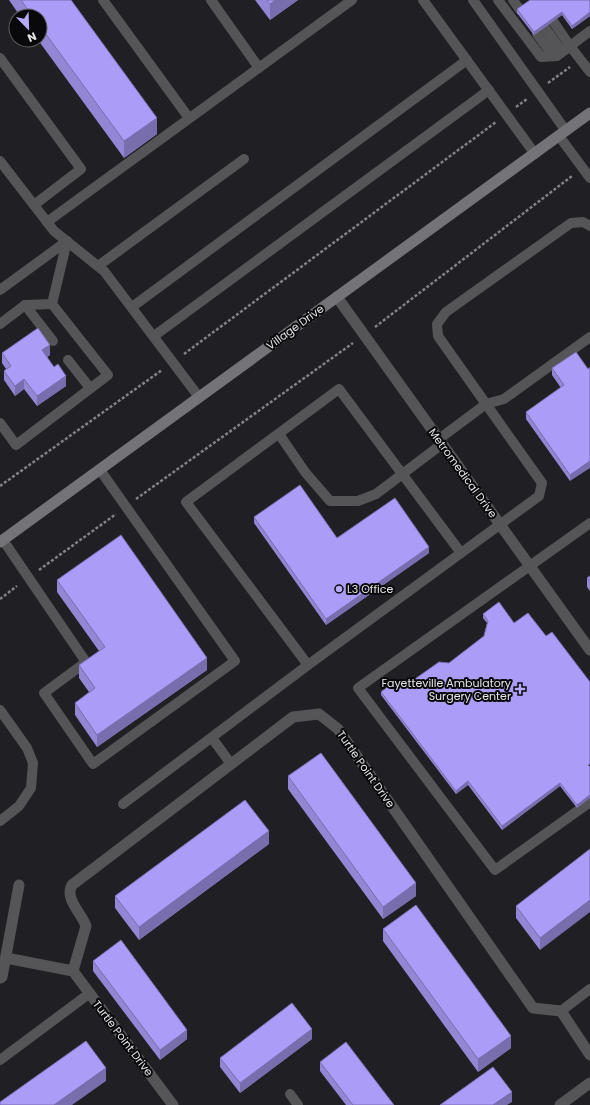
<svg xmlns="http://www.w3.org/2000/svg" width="590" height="1105" font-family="Poppins,sans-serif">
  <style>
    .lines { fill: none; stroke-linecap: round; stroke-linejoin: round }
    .path { stroke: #838387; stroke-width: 2.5; stroke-dasharray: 3 2; stroke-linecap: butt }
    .service { stroke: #555558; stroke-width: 10 }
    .minor { stroke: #555558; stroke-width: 11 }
    .secondary { stroke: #747378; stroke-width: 11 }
    .wall { fill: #9386d4 }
    .shaded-wall { fill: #786dad }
    .building { fill: #ab9cf7; stroke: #786dad }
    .poi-dot { fill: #b7abf8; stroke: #09090b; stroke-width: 1.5 }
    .labels { text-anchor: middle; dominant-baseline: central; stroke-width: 4; stroke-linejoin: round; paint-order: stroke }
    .street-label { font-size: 11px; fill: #e6e6ea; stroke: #09090b }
    .poi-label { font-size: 11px; fill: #e6e6ea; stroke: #09090b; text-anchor: start }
  </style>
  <rect width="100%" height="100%" fill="#1f1f24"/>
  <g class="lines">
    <g class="path">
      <polyline points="548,83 570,67"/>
      <polyline points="516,107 527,99"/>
      <polyline points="375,327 572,176"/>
      <polyline points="184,354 496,122"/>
      <polyline points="0,486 162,370"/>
      <polyline points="136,499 353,343"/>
      <polyline points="39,570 116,514"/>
      <polyline points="0,599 17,586"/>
    </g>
    <g class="service">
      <polyline points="103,0 189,118"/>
      <polyline points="211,0 259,68"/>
      <polyline points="423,0 535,154"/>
      <polyline points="473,0 566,131"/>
      <polyline points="498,0 541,57 557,56 590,31"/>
      <polyline points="513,0 520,10"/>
      <polyline points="553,21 570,46 590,72"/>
      <polyline points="545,28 562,52"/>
      <polyline points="537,34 553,56"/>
      <polyline points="0,58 81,169 34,205"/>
      <polyline points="559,136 590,178"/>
      <polyline points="0,161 54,231 104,271 199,397"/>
      <polyline points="47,222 352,0"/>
      <polyline points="98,266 244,159"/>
      <polyline points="0,290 67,241"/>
      <polyline points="25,305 53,341"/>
      <polyline points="132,307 467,60"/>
      <polyline points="0,324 25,305 52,304"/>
      <polyline points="154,336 489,90"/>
      <polyline points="68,360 90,388"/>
      <polyline points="0,423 16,445 108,375 52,304 67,241"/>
      <polyline points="279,434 305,472 330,501 358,501 376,494 442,444"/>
      <polyline points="439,439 486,404 438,336 437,324 446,312 571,223 583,222 590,226"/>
      <polyline points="590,523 358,688 495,870 590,802"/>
      <polyline points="3,540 86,662 44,693 93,764 235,661 100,470"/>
      <polyline points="461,553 539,496 542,483 486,404 504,399 590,337"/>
      <polyline points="0,710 27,748 33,763 31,788 19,806 0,821"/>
      <polyline points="212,738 231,764"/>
      <polyline points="123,804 308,665 461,553 339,389 186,502 308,665"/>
      <polyline points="561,1011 590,989"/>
      <polyline points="0,1060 90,993"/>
      <polyline points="290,1094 298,1105"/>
    </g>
    <g class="minor">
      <polyline points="337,297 590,650"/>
      <polyline points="6,958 73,971 173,1105"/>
      <path d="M73,971l13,-45c-4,-12 -22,-28 -14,-41l221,-168 26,-3 19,15 195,279 28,3 29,44"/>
      <polyline points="0,978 2,977 19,885"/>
      <polyline points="560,1105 590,1083"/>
    </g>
    <polyline class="secondary" points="0,542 590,113"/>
  </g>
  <g class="wall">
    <polygon points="9,0 71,0 157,134 124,158 38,40 40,40 40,16 20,16"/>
    <polygon points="255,0 298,0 270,20"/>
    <polygon points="590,0 590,16 572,29 562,15 534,35 517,13 517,9"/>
    <polygon points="2,353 50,355 47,357 66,386 37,406 24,389 15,396 4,380 4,371 6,369 2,363"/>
    <polygon points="552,368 588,369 570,481 526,419 526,412 561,388 552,375"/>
    <polygon points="254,517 337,538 429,553 326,625 254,523"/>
    <polygon points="590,576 590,591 587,587 587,578"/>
    <polygon points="57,580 207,670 97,747 75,715 75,703 89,692 79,678 79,665 99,651 57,592"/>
    <polygon points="483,614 514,623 546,636 590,682 577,808 560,786 502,830 468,785 456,794 381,695 381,692 405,686 449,663 484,636 487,623 483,618"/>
    <polygon points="288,776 416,896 383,919 288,789"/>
    <polygon points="269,844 139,940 115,908 115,896"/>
    <polygon points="590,849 540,950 516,918 516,906"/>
    <polygon points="383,929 511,1048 478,1072 383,941"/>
    <polygon points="93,961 187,1039 160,1060 93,971"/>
    <polygon points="312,1039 240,1093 220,1067 220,1058"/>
    <polygon points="320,1062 394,1105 346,1105 320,1071"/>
  </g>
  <g class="shaded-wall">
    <polygon points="275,0 298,0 270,20 270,4"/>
    <polygon points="562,12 562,15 534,35 534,32"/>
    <polygon points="590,12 590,16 572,29 572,26"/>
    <polygon points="157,118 157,134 124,158 124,141"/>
    <polygon points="50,345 50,355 42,360 42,350"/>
    <polygon points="66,376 66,386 37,406 37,396"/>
    <polygon points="24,379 24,389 15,396 15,386"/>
    <polygon points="590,461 590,468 570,481 570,475"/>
    <polygon points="429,547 429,553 326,625 326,619"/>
    <polygon points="207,658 207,670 97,747 97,735"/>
    <polygon points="468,781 468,785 456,794 456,791"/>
    <polygon points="560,783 560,786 502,830 502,826"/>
    <polygon points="590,795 590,798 577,808 577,805"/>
    <polygon points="269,831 269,844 139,940 139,927"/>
    <polygon points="416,883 416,896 383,919 383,907"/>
    <polygon points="590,900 590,912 540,950 540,938"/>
    <polygon points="312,1029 312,1039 240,1093 240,1083"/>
    <polygon points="187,1030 187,1039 160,1060 160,1050"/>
    <polygon points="511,1036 511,1048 478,1072 478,1059"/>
    <polygon points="106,1068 106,1081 72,1105 54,1105"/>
    <polygon points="512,1092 512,1102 507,1105 493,1105"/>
  </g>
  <g class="building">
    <polygon points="21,0 71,0 157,118 124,141 40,26 40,16 32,16"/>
    <polygon points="267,0 275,0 270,4"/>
    <polygon points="530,0 590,0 590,12 572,26 562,12 534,32 517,9"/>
    <polygon points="38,328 50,345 42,350 54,367 58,364 66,376 37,396 24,379 15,386 4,371 11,366 2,353"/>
    <polygon points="576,352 588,369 590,367 590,461 570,475 526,412 564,385 552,368"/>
    <polygon points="300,485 337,538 395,498 429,547 326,619 254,517"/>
    <polygon points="121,535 207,658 97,735 75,703 95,688 79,665 105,647 57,580"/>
    <polygon points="590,576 590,581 587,578"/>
    <polygon points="499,602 514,623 528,613 546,636 552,632 590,682 590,764 588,765 590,767 590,795 577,805 560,783 502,826 468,781 456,791 381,692 391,684 405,686 439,662 449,663 484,636 488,621 483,614"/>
    <polygon points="321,753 416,883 383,907 288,776"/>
    <polygon points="245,800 269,831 139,927 115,896"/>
    <polygon points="590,849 590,900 540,938 516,906"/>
    <polygon points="416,905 511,1036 478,1059 383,929"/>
    <polygon points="121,940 187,1030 160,1050 93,961"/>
    <polygon points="292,1003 312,1029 240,1083 220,1058"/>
    <polygon points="86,1041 106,1068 54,1105 0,1105 0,1102"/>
    <polygon points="346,1042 394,1105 353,1105 320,1062"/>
    <polygon points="493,1067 512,1092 493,1105 440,1105"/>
  </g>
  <g class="poi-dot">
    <circle cx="339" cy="589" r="4"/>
    <path d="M518 683h4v4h4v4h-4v4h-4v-4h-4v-4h4z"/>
  </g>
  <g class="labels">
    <g class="street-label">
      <text transform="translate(295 327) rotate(-36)">Village Drive</text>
      <text transform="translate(463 473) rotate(54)">Metromedical Drive</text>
      <text transform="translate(366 769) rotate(55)">Turtle Point Drive</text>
      <text transform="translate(123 1038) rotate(53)">Turtle Point Drive</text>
    </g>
    <g class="poi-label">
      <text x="347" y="589">L3 Office</text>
      <text x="511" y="683" text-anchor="end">Fayetteville Ambulatory<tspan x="511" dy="13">Surgery Center</tspan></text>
    </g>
  </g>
  <g transform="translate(28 28) rotate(157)"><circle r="19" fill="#09090b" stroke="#616164"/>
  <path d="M0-3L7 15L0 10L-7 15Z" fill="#b7abf8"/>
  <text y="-6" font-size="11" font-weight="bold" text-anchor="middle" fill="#e6e6ea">N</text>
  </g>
</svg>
